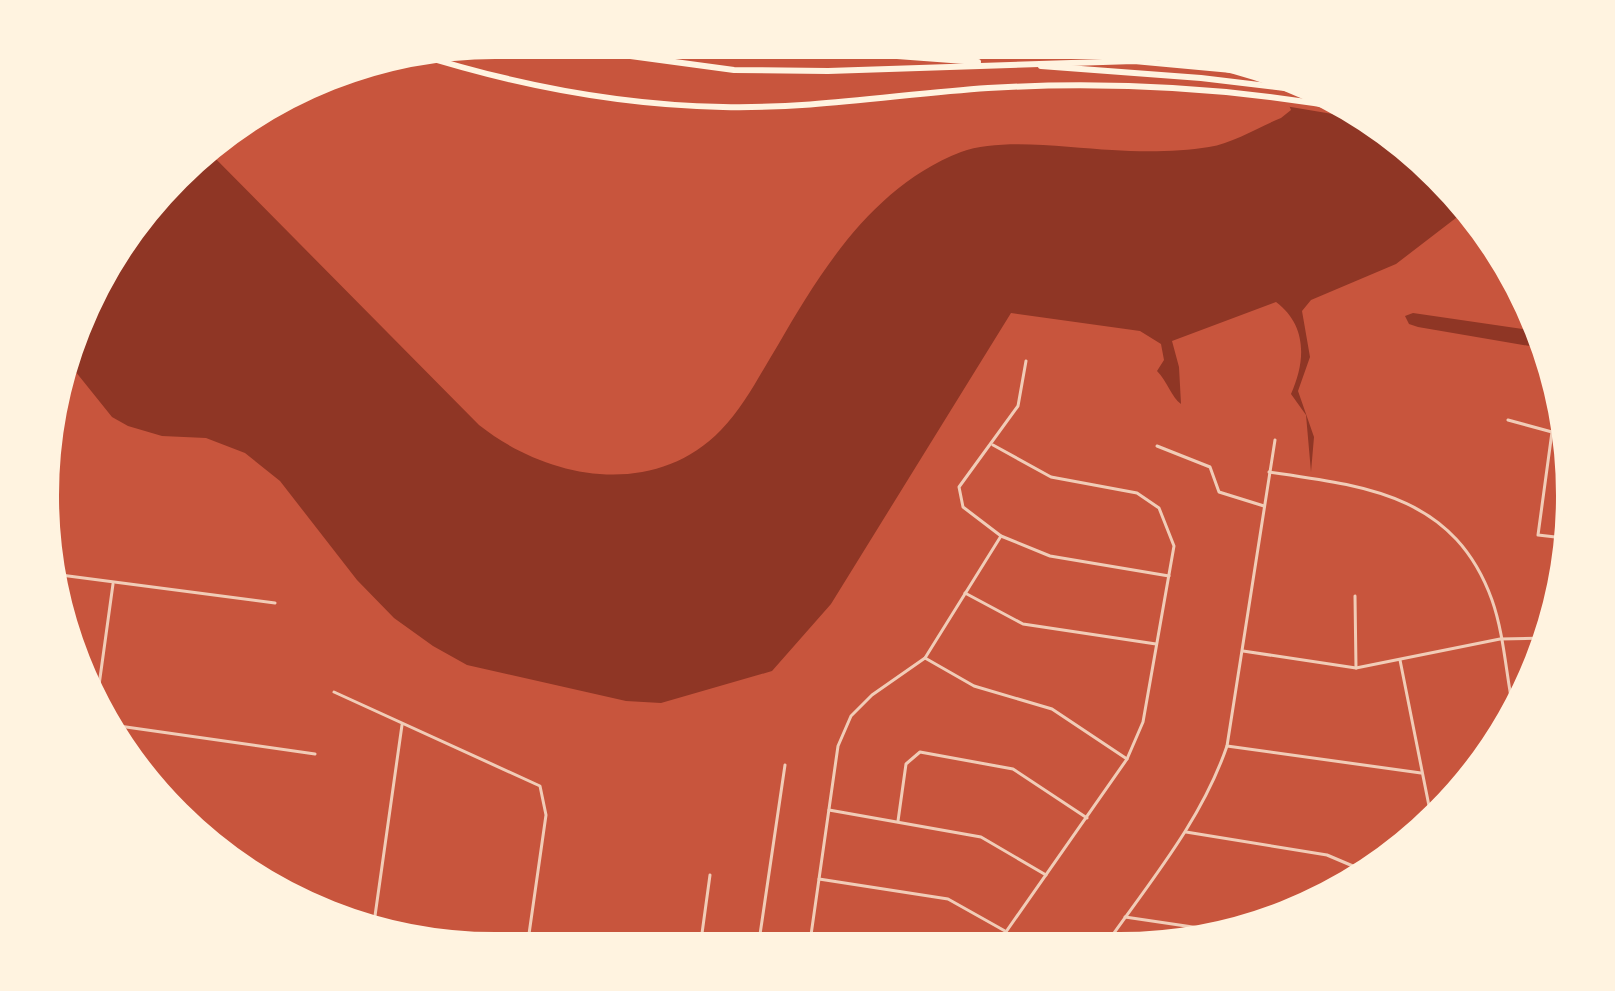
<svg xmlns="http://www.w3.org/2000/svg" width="1615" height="991" font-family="Karla,sans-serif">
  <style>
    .water { fill: #8f3625 }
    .pier { fill: #c8553d }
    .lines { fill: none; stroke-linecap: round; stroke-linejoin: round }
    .minor { stroke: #f1ccb7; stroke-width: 3 }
    .motorway { stroke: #fff3e0; stroke-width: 6 }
    .rim { fill: none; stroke: #fff3e0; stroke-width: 10 }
  </style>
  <rect width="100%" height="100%" fill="#c8553d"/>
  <g class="water">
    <path d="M1300,78l96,56 69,77 -69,53 -85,36 -9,11 8,46 -12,34 16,46 -3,35 -5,-57 -15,-21c15,-33 16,-69 -15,-92l-104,39 7,26 2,37c-9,-6 -14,-23 -24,-33l7,-11 -3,-16 -21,-13 -129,-18 -180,291 -59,67 -111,32 -35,-2 -159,-36 -34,-19 -39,-28 -37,-38 -77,-99 -35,-28 -39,-15 -44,-2 -34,-10 -16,-9 -49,-61 71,-137 71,-71 274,277c68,54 174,75 242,5 24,-25 39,-56 57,-85 45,-78 96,-159 183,-193 40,-15 109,-4 151,-2 30,2 67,2 97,-3 24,-4 50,-20 72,-29l10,-8 -7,-17z"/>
    <polygon points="1413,313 1536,331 1541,348 1418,327 1409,324 1405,316"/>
  </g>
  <polygon class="pier" points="1294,78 1300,79 1374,121 1285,106 1280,93"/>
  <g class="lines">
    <g class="minor">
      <polyline points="1026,361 1018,406 959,487 963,507 1001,536 1050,556 1169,576"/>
      <polyline points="1508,420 1552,432 1570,446"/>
      <polyline points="1552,432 1538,535 1564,538"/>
      <polyline points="993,445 1051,477 1137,493 1159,508 1174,546 1143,722 1127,759 994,949"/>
      <polyline points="1157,446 1210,467 1219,492 1264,506"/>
      <path d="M1269,472c97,14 185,23 223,128 12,34 14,74 21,108"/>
      <polyline points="53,574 275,603"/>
      <polyline points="965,593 1023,624 1156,644"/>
      <polyline points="1355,596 1356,668"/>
      <polyline points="1243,651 1356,668 1500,639 1547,638"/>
      <polyline points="925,658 974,686 1052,709 1127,759"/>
      <polyline points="1400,660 1431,816"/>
      <polyline points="334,692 540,786 546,815 527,948"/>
      <polyline points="96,707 113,584"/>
      <polyline points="105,724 315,754"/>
      <polyline points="1227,746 1421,773"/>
      <polyline points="829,810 981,837 1046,875"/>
      <polyline points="898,821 906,764 920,752 1013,769 1087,818"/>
      <polyline points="1186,832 1327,855 1367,872"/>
      <polyline points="819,879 948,899 1005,931"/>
      <polyline points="1125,917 1240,934"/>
      <polyline points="373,930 402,725"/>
      <polyline points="809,947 818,949"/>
      <polyline points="700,948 710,875"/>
      <polyline points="758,948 785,765"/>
      <polyline points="809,949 838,746 851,716 872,695 925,658 1001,536"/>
      <path d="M1102,950c46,-66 99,-128 125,-204l48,-306"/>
    </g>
    <g class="motorway">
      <polyline points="512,40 734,70 828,71 1134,61 1296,76"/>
      <polyline points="695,41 978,62"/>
      <path d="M414,53c101,32 203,52 309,54 89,2 177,-13 265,-19 123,-7 247,0 368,22"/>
      <polyline points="1041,66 1201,78 1325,93"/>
    </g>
  </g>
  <path d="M0 0H1615V991H0ZM495 54H1120A441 441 0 0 1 1561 495V496A441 441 0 0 1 1120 937H495A441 441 0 0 1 54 496V495A441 441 0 0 1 495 54Z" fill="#fff3e0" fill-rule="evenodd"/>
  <path class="rim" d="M495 54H1120A441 441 0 0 1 1561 495V496A441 441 0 0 1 1120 937H495A441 441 0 0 1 54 496V495A441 441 0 0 1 495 54Z"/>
</svg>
